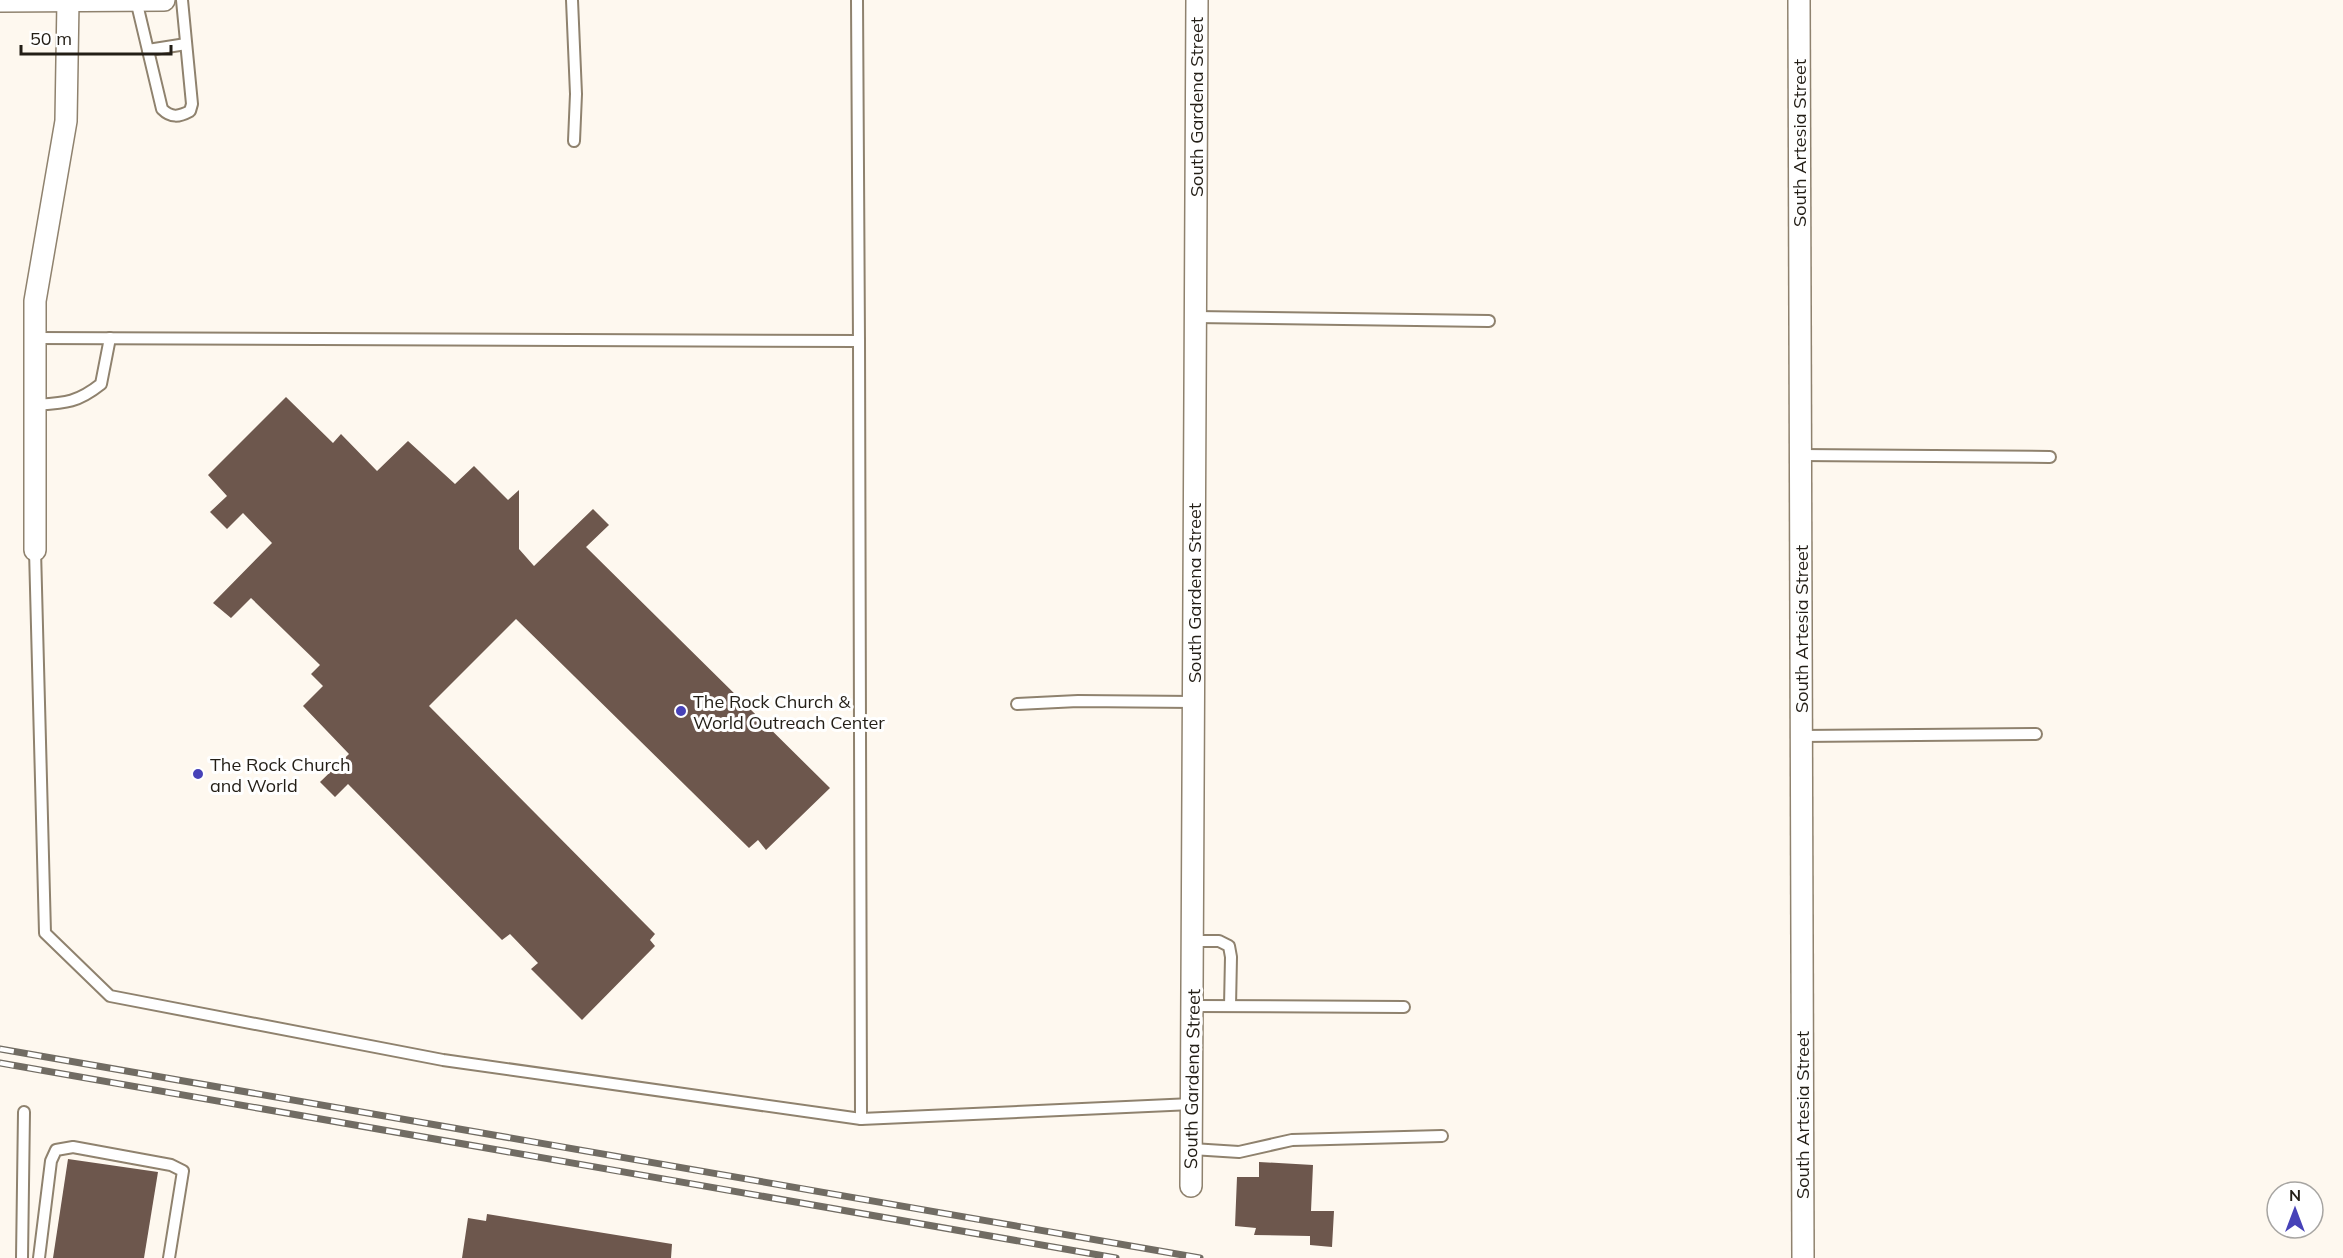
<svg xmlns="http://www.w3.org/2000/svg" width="2343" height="1258" font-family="Mulish,sans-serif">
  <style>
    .building { fill: #6d574d }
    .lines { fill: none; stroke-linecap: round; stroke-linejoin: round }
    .lane-casing { stroke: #8f826e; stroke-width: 14 }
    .street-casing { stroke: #8f826e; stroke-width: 24 }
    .lane { stroke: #fff; stroke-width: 10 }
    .street { stroke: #fff; stroke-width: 21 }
    .rail-casing { stroke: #716c63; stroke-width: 7 }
    .rail { stroke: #fff; stroke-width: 4.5; stroke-dasharray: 14; stroke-linecap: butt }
    .poi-dot { fill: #4742b8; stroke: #fff; stroke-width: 2 }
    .labels { text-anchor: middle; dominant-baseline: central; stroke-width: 6; stroke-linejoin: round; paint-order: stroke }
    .street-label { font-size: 18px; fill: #231e16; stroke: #fff }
    .poi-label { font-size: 18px; fill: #231e16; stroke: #fff; text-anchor: start }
  </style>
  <rect width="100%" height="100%" fill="#fef8ef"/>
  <g class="building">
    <polygon points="286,397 333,443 341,434 377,471 408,441 455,484 474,466 508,500 519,490 519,549 534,566 593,509 609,525 586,547 830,788 766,850 758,840 749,848 516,619 429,706 655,934 650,940 655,946 582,1020 531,969 538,963 510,934 502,940 348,784 335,797 320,782 349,754 303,706 323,686 311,674 320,665 251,598 231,618 213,603 272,543 243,513 227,529 210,512 227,496 208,475"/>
    <polygon points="68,1159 158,1172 144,1258 53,1258"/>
    <polygon points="1259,1162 1313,1165 1311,1211 1334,1211 1332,1247 1310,1245 1310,1236 1254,1235 1256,1228 1235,1226 1237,1177 1259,1177"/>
    <polygon points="487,1214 672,1244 671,1258 462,1258 468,1218 486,1221"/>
  </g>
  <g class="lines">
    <defs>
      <g id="lane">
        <path d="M136,0l26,109c9,9 17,8 28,2l2,-7 -10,-104"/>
        <polyline points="572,0 576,94 574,141"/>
        <polyline points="148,50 186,44"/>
        <polyline points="1195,317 1489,321"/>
        <polyline points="35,338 859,341 857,0"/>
        <polyline points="859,341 861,1119"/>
        <path d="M35,405c30,-2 42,-2 66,-21l9,-46"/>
        <polyline points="1800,455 2050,457"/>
        <polyline points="35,550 45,933 110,996 443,1060 861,1119 1192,1104"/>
        <polyline points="1017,704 1078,701 1194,702"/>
        <polyline points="1801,736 2036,734"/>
        <polyline points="1193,941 1219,941 1229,946 1231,957 1230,1006"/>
        <polyline points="1193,1006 1404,1007"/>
        <polyline points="1192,1149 1239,1152 1292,1140 1442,1136"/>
        <polyline points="22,1258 24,1112"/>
        <polyline points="39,1258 51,1161 56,1150 73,1147 171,1165 183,1171 169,1258"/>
      </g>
      <g id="street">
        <polyline points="1799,0 1803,1258"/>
        <polyline points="0,1 164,0"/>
        <polyline points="35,550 35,301 66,121 68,1"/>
        <polyline points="1191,1186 1197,0"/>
      </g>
    </defs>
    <use href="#lane" class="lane-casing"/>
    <use href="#street" class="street-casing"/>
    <use href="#lane" class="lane"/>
    <use href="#street" class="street"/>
    <defs>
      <g id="rail">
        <polyline points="0,1049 1200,1258"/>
        <polyline points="0,1063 1116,1258"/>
      </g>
    </defs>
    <use href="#rail" class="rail-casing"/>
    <use href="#rail" class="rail"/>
  </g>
  <g class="poi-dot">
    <circle cx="681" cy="711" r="6"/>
    <circle cx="198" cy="774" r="6"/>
  </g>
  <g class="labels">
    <g class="street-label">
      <text transform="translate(1196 107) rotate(-90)">South Gardena Street</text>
      <text transform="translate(1799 143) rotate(-90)">South Artesia Street</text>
      <text transform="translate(1194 593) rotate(-90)">South Gardena Street</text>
      <text transform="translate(1801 629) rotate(-90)">South Artesia Street</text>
      <text transform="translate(1192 1079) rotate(-89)">South Gardena Street</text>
      <text transform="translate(1802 1115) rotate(-90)">South Artesia Street</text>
    </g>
    <g class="poi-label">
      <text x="693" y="701">The Rock Church &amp;<tspan x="693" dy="21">World Outreach Center</tspan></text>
      <text x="210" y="764">The Rock Church<tspan x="210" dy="21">and World</tspan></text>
    </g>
  </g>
  <g transform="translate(2295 1210)"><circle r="28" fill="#ffffff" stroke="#a7a5a2" stroke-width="1.5"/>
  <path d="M0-4.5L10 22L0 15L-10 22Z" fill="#4742b8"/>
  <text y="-9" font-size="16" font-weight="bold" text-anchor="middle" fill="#231e16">N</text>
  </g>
  <path d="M21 45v9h150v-9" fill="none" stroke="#231e16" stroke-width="3"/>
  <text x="30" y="45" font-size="18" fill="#231e16" stroke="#ffffff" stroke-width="4.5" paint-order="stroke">50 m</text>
</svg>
